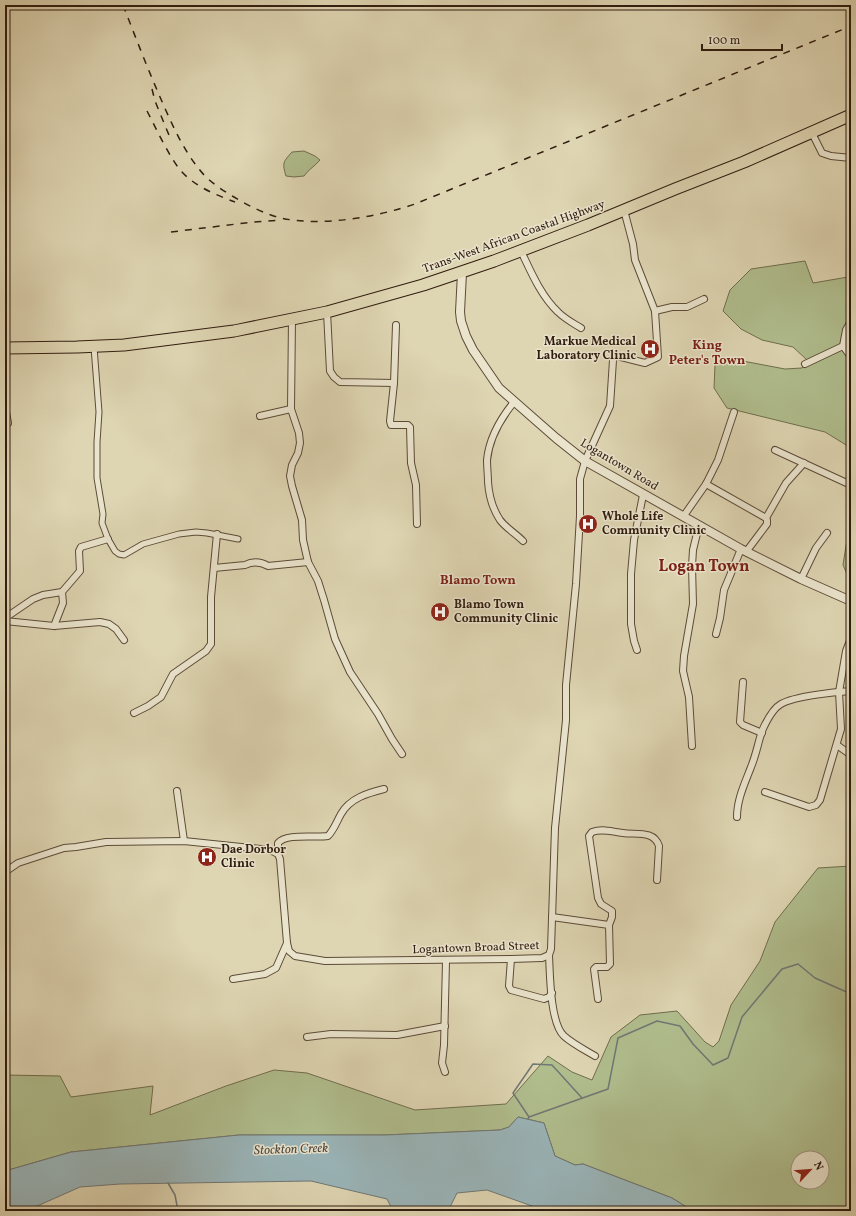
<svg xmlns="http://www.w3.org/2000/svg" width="856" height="1216" font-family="Vollkorn,serif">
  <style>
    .green { fill: #b0bd8d; stroke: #706d4e; fill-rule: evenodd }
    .water { fill: #9ab5b9; stroke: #707875 }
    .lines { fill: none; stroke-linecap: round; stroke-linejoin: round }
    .stream { stroke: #707875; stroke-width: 1.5 }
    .pedestrian-casing { stroke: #5c4b38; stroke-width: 7 }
    .minor-casing { stroke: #5c4b38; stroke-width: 8 }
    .tertiary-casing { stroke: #5c4b38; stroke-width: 10 }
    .trunk-casing { stroke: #311d10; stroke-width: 13 }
    .pedestrian { stroke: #eae4cd; stroke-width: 5 }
    .minor { stroke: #eae4cd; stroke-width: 6 }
    .tertiary { stroke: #eae4cd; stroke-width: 8 }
    .trunk { stroke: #ded5b2; stroke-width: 11 }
    .rail { stroke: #311d10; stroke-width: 1.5; stroke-dasharray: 7 7; stroke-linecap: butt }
    .labels { text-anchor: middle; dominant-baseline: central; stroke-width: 3; stroke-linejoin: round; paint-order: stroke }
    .street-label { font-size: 12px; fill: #311d10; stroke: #eae4cd }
    .poi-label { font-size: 12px; font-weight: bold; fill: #311d10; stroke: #eae4cd; text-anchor: start }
    .neighbourhood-label { font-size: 13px; font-weight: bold; fill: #7a1f14; stroke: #eae4cd }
    .water-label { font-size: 13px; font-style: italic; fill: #504b43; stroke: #eae4cd }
    .district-label { font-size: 16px; font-weight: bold; fill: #7a1f14; stroke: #eae4cd }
  </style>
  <rect width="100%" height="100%" fill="#ded5b2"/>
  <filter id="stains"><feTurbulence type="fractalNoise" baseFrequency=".005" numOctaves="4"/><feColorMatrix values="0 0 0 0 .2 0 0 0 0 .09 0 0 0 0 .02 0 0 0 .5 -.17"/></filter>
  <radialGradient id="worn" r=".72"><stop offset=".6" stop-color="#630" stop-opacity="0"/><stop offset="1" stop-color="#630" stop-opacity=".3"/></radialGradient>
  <g class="green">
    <path d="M304,151l11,5 5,4c-5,6 -11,9 -16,16l-10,1 -8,-1c-4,-13 -3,-14 6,-24z"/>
    <polygon points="805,261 813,283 848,277 851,286 851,448 825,432 727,408 714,388 715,365 732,359 785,369 802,368 807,360 793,347 762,340 741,329 723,311 730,290 751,269"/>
    <polygon points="851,514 851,583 843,565"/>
    <path d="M851,866v345h-158l-21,-13 -89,-34 -8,1 -20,-9 -11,-33 -26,-6 -9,10 -9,3 -115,5h-146l-168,17 -66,19v-96l55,1 11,21 82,-11 -3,29 76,-29 48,-16 33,3 108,37 91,-6 42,-48 24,16 20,8 19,-43 29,-22 37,-4 28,31 8,5 6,-6 12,-36 29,-44 15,-39 43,-54zM798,1158h24v24h-24z"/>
  </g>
  <polygon class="water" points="518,1117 544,1123 555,1156 575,1165 583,1164 672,1198 693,1211 546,1211 487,1190 457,1193 448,1211 393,1211 387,1199 311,1181 120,1184 80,1187 26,1211 5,1211 5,1171 71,1152 239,1135 385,1135 500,1130 509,1127"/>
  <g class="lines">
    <g class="stream">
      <polyline points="529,1117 513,1093 533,1064 552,1065 582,1098"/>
      <polyline points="528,1119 529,1117 608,1089 618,1038 657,1021 680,1026 693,1044 713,1065 728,1058 742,1017 782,969 798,964 815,978 851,994"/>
      <polyline points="168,1183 175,1195 178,1211"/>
    </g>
    <defs>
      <polyline id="pedestrian" points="94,347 99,412 97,442 97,478 103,514 102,523 108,539 115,551 119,554 124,555 143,544 179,534 196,532 207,533 238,539"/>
      <g id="minor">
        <polyline points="812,133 822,153 831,156 851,158"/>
        <path d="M521,251c10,21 20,45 37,61 7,7 15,11 23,16"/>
        <polyline points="655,311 672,307 687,307 704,299"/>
        <polyline points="327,312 330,371 334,377 340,382 394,383"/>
        <polyline points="292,319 291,409 299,433 300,443 298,453 292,465 290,476 292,486 302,520 303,540 308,562 318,581 324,600 335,639 350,672 378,714 392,739 402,754"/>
        <polyline points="851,321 846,330 843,346 851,357"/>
        <polyline points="396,325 394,383 390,421 391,425 408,425 410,427 411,463 416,485 417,524"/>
        <polyline points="805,364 843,346"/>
        <path d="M514,402c-13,16 -25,37 -27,58 0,7 1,15 1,22 1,14 4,26 12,38 6,8 16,14 23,21"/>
        <polyline points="5,407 8,423"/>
        <polyline points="260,416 291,409"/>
        <polyline points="775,450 851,485"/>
        <polyline points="706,484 766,518 767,520 767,524 746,552"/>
        <polyline points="683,517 706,484 718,460 734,412"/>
        <polyline points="766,518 786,483 804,463"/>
        <path d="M214,568l31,-3c8,-4 16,-3 23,1l40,-4"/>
        <polyline points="801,579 816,548 827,533"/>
        <polyline points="5,618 33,599 43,595 62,592"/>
        <polyline points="5,621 54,626 100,622 109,624 116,629 124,640"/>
        <polyline points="54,626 63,603 62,592 80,571 79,551 81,547 108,539"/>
        <polyline points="716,634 720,618 724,590 741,549"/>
        <polyline points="637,650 634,641 631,624 631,574 634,540 643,495"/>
        <polyline points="743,682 740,722 743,725 762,733"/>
        <polyline points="134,713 148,706 161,697 173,674 206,651 211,644 211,597 217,534"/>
        <polyline points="837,745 851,755"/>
        <polyline points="692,746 689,697 683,671 684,656 693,604 692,566 693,550 699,525"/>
        <polyline points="177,791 184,841"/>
        <polyline points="765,792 809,807 816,805 820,800 841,729 839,692 846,651 851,638"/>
        <path d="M737,817c0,-18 8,-34 14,-50 5,-12 7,-24 11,-36 4,-9 10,-22 19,-27 14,-8 54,-12 70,-13"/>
        <path d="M278,854v-11c8,-10 37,-5 50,-7 6,-6 9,-15 13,-22 9,-16 27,-21 43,-25"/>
        <polyline points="5,872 18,863 64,848 76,847 106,842 184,841 270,850 278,854 280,859 287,943 289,951 295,956 325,961 511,959 542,958 549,955 551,949 555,828 566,720 566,685 576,584 580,516 580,479 585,461 610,406 613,360 614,357 617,356 645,363 658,357 655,311 635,260 633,244 624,210"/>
        <polyline points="552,917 609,925 610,964 607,967 596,967 594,969 598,999"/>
        <path d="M609,925l3,-8v-6l-11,-7 -3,-6 -9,-62 3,-4c11,-4 20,0 31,1 13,2 31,-3 36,13l-2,34"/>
        <path d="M549,955c1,19 1,68 15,81 9,8 21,14 31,20"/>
        <polyline points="511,959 509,986 511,990 544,999 549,997 552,993"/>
        <polyline points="233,979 265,974 276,968 287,943"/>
        <polyline points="307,1037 331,1034 397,1035 445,1026"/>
        <polyline points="445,1072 442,1063 444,1045 446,961"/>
      </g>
      <polyline id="tertiary" points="462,273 460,312 461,321 466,336 473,350 499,388 556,438 585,461 741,549 801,579 851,601"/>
      <polyline id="trunk" points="5,348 77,347 124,345 234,331 327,312 423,285 494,261 588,225 675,189 744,162 851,115"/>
    </defs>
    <use href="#pedestrian" class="pedestrian-casing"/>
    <use href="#minor" class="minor-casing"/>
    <use href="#tertiary" class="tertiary-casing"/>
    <use href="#trunk" class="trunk-casing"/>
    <use href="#pedestrian" class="pedestrian"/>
    <use href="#minor" class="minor"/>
    <use href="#tertiary" class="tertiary"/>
    <use href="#trunk" class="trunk"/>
    <g class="rail">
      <path d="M123,5c12,31 24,62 37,92 11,25 22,51 39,72 9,12 23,21 35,28 15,9 31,17 47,21 40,9 96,-1 134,-14l436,-178"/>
      <polyline points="152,89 155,101 171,140"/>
      <path d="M147,111c9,17 23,48 35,61 14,15 34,23 53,30"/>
      <polyline points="171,232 253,222 281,220"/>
    </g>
  </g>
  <defs>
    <symbol id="hospital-disc" viewBox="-11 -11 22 22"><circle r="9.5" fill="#8f2418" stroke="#eae4cd"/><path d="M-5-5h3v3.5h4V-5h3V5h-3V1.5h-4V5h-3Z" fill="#fff"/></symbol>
  </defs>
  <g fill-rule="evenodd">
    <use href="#hospital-disc" x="639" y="338" width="22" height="22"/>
    <use href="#hospital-disc" x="577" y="513" width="22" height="22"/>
    <use href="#hospital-disc" x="429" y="601" width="22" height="22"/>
    <use href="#hospital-disc" x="196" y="846" width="22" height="22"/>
  </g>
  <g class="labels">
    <g class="street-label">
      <text transform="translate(514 237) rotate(-20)">Trans-West African Coastal Highway</text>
      <text transform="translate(619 465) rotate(31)">Logantown Road</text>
      <text transform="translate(476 948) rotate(-2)">Logantown Broad Street</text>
    </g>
    <g class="poi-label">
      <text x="636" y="342" text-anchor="end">Markue Medical<tspan x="636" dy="14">Laboratory Clinic</tspan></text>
      <text x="602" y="517">Whole Life<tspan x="602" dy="14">Community Clinic</tspan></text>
      <text x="454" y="605">Blamo Town<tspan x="454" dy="14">Community Clinic</tspan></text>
      <text x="221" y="850">Dae Dorbor<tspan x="221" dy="14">Clinic</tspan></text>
    </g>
    <g class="neighbourhood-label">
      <text x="707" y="346">King<tspan x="707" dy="15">Peter's Town</tspan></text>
      <text x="478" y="581">Blamo Town</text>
    </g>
    <g class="water-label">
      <text transform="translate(291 1150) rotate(-2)">Stockton Creek</text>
    </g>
    <g class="district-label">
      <text x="704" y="567">Logan Town</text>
    </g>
  </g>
  <rect width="856" height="1216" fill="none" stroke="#ded5b2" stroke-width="20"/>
  <rect x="6" y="6" width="844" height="1204" fill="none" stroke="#311d10" stroke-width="2"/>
  <rect x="10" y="10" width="836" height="1196" fill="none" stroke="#311d10"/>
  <g transform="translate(810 1170) rotate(64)"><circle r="19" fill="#eae4cd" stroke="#a09481"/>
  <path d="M0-3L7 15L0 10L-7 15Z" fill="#8f2418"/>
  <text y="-6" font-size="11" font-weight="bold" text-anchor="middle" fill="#311d10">N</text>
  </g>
  <path d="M702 44v6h80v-6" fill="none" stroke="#311d10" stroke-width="2"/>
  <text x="708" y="44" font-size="12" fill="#311d10" stroke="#eae4cd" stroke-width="3" paint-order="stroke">100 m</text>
  <rect width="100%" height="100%" filter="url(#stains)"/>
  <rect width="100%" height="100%" fill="url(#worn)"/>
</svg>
